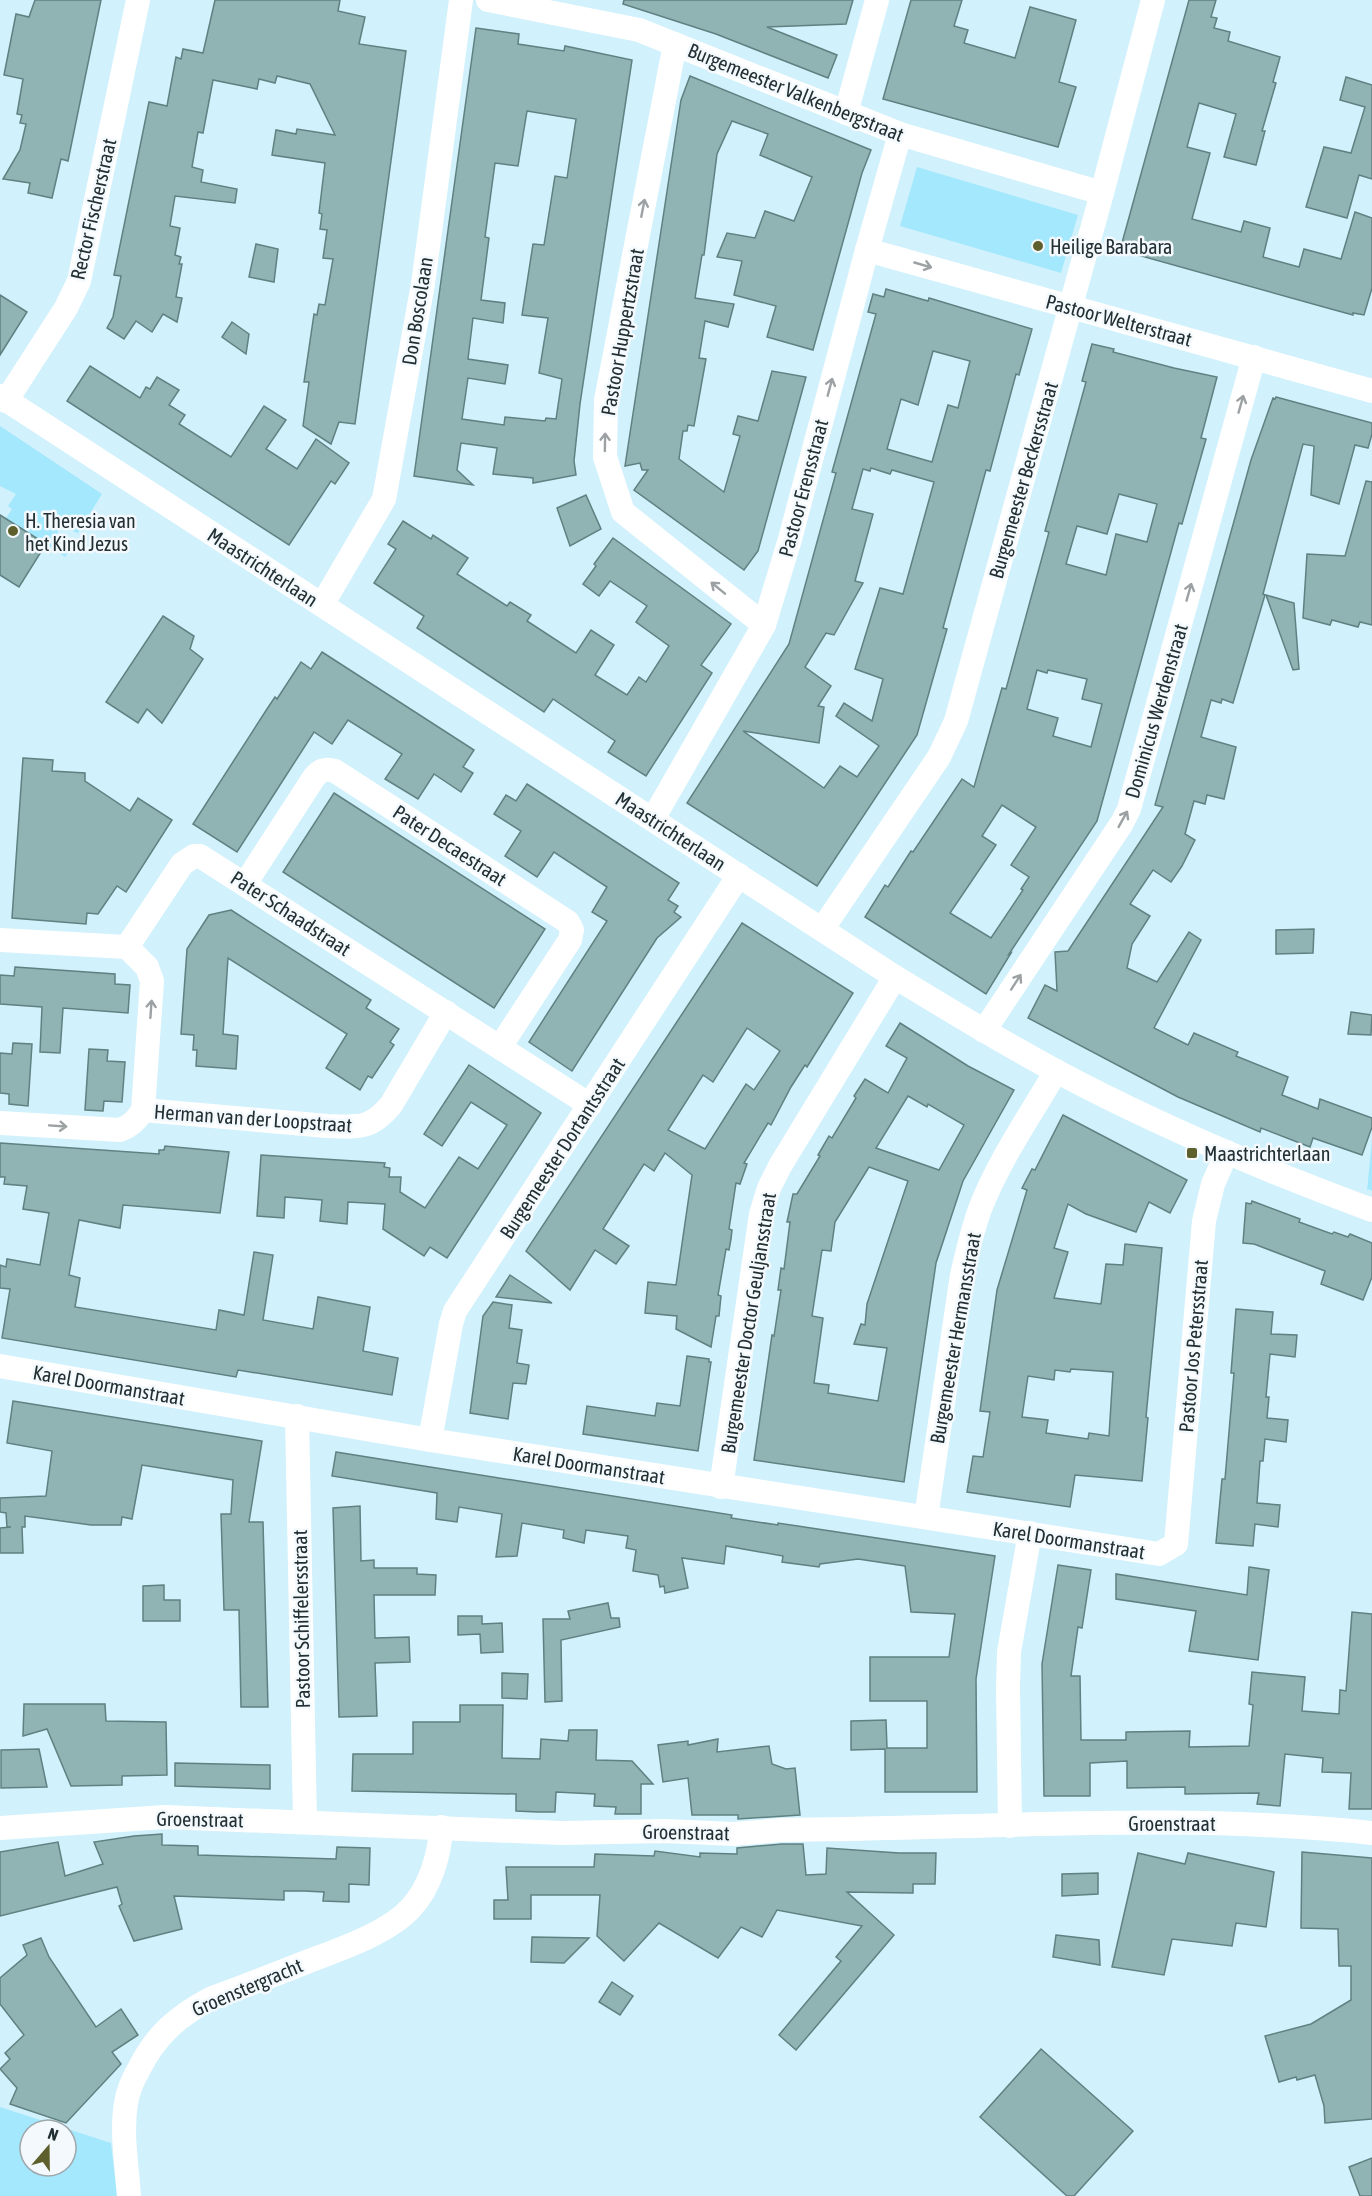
<svg xmlns="http://www.w3.org/2000/svg" width="1372" height="2196" font-family="'Asap Condensed',sans-serif">
  <style>
    .green { fill: #a4e8fd; fill-rule: evenodd }
    .building { fill: #90b3b3; stroke: #608181; stroke-width: 1.5; fill-rule: evenodd }
    .lines { fill: none; stroke-linecap: round; stroke-linejoin: round }
    .minor { stroke: #fff; stroke-width: 24 }
    .oneway { stroke: #9ca1a3 }
    .poi-dot { fill: #5d5f2c; stroke: #f3f9fc; stroke-width: 2 }
    .labels { text-anchor: middle; dominant-baseline: central; stroke-width: 5; stroke-linejoin: round; paint-order: stroke }
    .street-label { font-size: 20px; fill: #222f33; stroke: #f3f9fc }
    .poi-label { font-size: 20px; fill: #222f33; stroke: #f3f9fc; text-anchor: start }
  </style>
  <rect width="100%" height="100%" fill="#d1f1fc"/>
  <g class="green">
    <polygon points="917,167 1078,215 1061,273 900,226"/>
    <polygon points="0,426 102,494 78,533 61,527 51,544 69,551 65,557 6,518 12,509 8,506 16,494 0,486"/>
    <polygon points="1372,1139 1372,1191 1368,1189 1367,1191"/>
    <path d="M0,2107l111,36 6,53h-117zM30,2130h36v36h-36z"/>
  </g>
  <g class="building">
    <polygon points="35,0 101,0 68,161 61,159 52,198 28,193 30,183 3,179 20,150 26,124 20,123 22,115 17,114 23,79 4,75 16,14 29,17"/>
    <polygon points="215,0 340,0 338,11 365,17 359,44 406,51 355,424 339,422 331,444 303,426 309,382 304,382 314,314 317,315 319,304 325,305 333,259 323,258 327,230 320,229 322,214 319,213 325,163 272,155 276,130 296,134 297,129 335,135 310,84 277,76 275,83 259,79 257,89 213,80 203,133 198,132 192,167 203,170 201,182 237,189 235,203 175,196 170,226 180,228 175,255 181,257 179,264 182,264 176,297 182,298 177,322 163,314 152,332 136,321 124,339 107,328 113,317 121,276 114,275 149,102 167,106 176,57 181,59 183,49 203,53"/>
    <polygon points="624,0 853,0 846,24 767,27 837,55 828,78 716,34 623,4"/>
    <polygon points="911,0 962,0 954,26 968,30 964,43 1015,58 1030,7 1076,20 1059,82 1076,87 1058,147 883,99"/>
    <polygon points="1189,0 1216,0 1211,17 1217,18 1214,28 1230,32 1228,41 1280,57 1273,82 1276,83 1262,131 1265,131 1256,165 1224,157 1236,114 1199,103 1187,147 1210,153 1192,219 1241,232 1244,221 1270,228 1263,257 1299,267 1304,249 1341,259 1355,212 1372,218 1372,288 1364,315 1353,313 1353,315 1331,309 1120,250"/>
    <path d="M476,28l43,6 -1,10 46,7 1,-5 67,14 -52,344 -6,57 2,14 -43,8v-5l-40,-4 4,-26 -36,-5 -4,27 16,15 -59,-9zM527,111l49,8 -9,59 -12,-2 -11,69 -11,-1 -11,71 26,3 -9,55 23,6 -6,40 -10,-1 -1,3 -40,-4 -1,8 -42,-6 6,-41 37,6 3,-19 -40,-6 5,-41 30,5 2,-20 -24,-3 8,-62 -4,-1 10,-74 23,3z"/>
    <polygon points="690,76 871,150 862,173 813,350 767,337 776,306 734,295 742,261 717,257 727,233 755,238 765,211 794,221 812,177 760,155 768,134 732,121 717,154 704,255 702,255 695,298 734,304 728,327 705,321 699,358 706,359 694,426 688,425 687,431 683,431 679,459 724,492 740,436 733,434 738,416 758,421 772,371 806,377 758,551 744,570 634,490 648,470 642,470 640,463 625,466 681,100"/>
    <polygon points="1346,77 1372,85 1372,179 1359,175 1347,218 1306,207 1324,147 1351,153 1365,107 1340,100"/>
    <polygon points="256,244 278,249 274,282 249,277"/>
    <path d="M886,289l42,12 1,-3 103,31 -13,46 -3,-1 -26,97 -4,-1 -43,158 4,1 -30,106 -100,151 -130,-83 102,-159 47,-171 -4,-1 44,-158 -8,-2 5,-18 11,3zM933,351l37,10 -12,47 -10,-3 -16,57 -45,-13 14,-50 17,6zM871,468l19,6 2,-4 42,12 -31,112 -23,-6 -25,81 28,10 -11,42 -28,-18 -8,13 43,30 -22,31 -17,-11 -16,22 -81,-57 76,12 5,-36 -6,-1 13,-20 -26,-19 21,-34 8,2 29,-52 -8,-2 18,-67 -21,-5 11,-40 7,2z"/>
    <polygon points="0,295 27,312 0,355"/>
    <polygon points="232,322 249,334 246,354 222,337"/>
    <path d="M1092,344l22,5 -1,3 61,16 43,9 -16,61 5,1 -24,85 -3,-1 -82,298 -88,133 2,-1 -25,41 -121,-77 20,-32 3,2 23,-36 2,1 49,-73 12,8 28,-99 4,1 43,-157 -4,-1 41,-149 -4,-1zM1119,494l38,10 -10,38 -31,-8 -10,41 -40,-11 11,-38 30,8zM1037,670l10,3 1,-3 39,9 -5,20 20,5 -11,43 -38,-11 5,-18 -31,-9zM1002,805l34,22 -25,38 18,12 -8,12 2,1 -32,48 -41,-25 46,-68 -14,-9z"/>
    <polygon points="90,366 140,398 146,387 150,389 157,377 179,390 169,405 185,415 179,424 231,457 264,406 286,420 266,449 297,469 316,439 349,463 335,484 331,481 289,545 67,401"/>
    <polygon points="1276,397 1372,423 1372,434 1368,448 1355,445 1339,504 1311,495 1314,446 1303,444 1263,594 1265,595 1233,703 1222,699 1221,703 1211,700 1201,737 1236,747 1224,799 1207,795 1205,804 1194,801 1185,834 1195,840 1182,866 1171,882 1153,870 1130,904 1150,916 1132,944 1127,968 1157,982 1189,932 1201,940 1154,1028 1188,1045 1194,1033 1238,1052 1236,1056 1288,1077 1282,1095 1318,1109 1320,1099 1372,1118 1372,1127 1362,1155 1313,1138 1310,1147 1261,1128 1260,1132 1178,1097 1028,1018 1045,985 1057,991 1055,952 1068,951 1163,807 1155,805 1251,460 1273,398 1275,399"/>
    <polygon points="1366,481 1372,482 1372,625 1360,622 1358,627 1332,620 1330,625 1303,618 1307,554 1345,556"/>
    <polygon points="586,495 601,529 570,546 557,508"/>
    <polygon points="0,515 46,544 19,587 0,575"/>
    <polygon points="403,521 431,539 433,535 468,558 457,574 507,606 510,602 531,615 527,621 576,653 591,630 614,645 595,675 627,695 639,677 646,682 669,646 636,622 647,606 610,581 599,596 583,584 596,566 594,564 613,538 731,624 701,665 712,673 646,776 608,752 615,741 553,699 544,712 417,628 424,616 374,583 396,549 388,544"/>
    <polygon points="1266,595 1294,603 1299,669 1293,670"/>
    <polygon points="163,616 194,636 190,649 203,659 162,723 147,709 138,723 106,702"/>
    <polygon points="322,652 474,750 463,767 473,773 461,792 434,774 418,799 385,779 402,754 348,720 332,744 314,732 237,852 193,824 267,709 275,697 277,699 301,662 311,669"/>
    <polygon points="23,758 53,760 52,771 85,773 85,781 130,811 138,798 172,820 126,892 117,886 98,914 87,913 86,924 12,918"/>
    <polygon points="527,784 679,883 668,900 678,906 674,912 681,917 657,938 572,1071 529,1042 607,921 592,912 607,887 554,852 537,877 505,856 521,831 494,814 506,795 516,801"/>
    <polygon points="334,793 545,929 494,1008 283,872"/>
    <polygon points="231,910 371,1000 366,1008 399,1029 390,1042 394,1045 372,1078 368,1076 360,1090 326,1068 347,1034 228,958 223,1034 238,1036 236,1069 196,1066 197,1050 193,1050 194,1035 181,1034 187,949 209,915"/>
    <path d="M742,923l111,70 -46,74 -2,-2 -14,22 -20,38 -3,-2 -24,40 3,1 -7,20 -4,-1 -7,46 3,1 -1,9 -2,11 -3,-1 -8,46 3,1 -2,20h-3l-5,31 -35,-18 1,-13 -32,-3 3,-31 28,3 16,-110 -27,-22 -11,18 -10,-7 -41,65 26,17 -13,18 -21,-14 -25,40 -44,-39zM747,1028l33,23 -26,39 -8,-6 -41,65 -37,-19 35,-55 10,7z"/>
    <polygon points="1314,929 1313,953 1276,954 1276,930"/>
    <polygon points="15,967 115,974 115,984 130,985 128,1013 63,1008 60,1053 40,1052 42,1007 0,1004 0,975 14,976"/>
    <polygon points="1351,1012 1372,1015 1371,1035 1348,1034"/>
    <path d="M900,1023l68,43 46,24 -51,91 -27,82 -32,219 -150,-22 18,-125 2,1 7,-46h-3l3,-22 3,1 6,-47h-3l6,-28h4l23,-38 -2,-1 11,-19 3,2 24,-40 -2,-2 11,-17 23,14 19,-35 -21,-12zM908,1096l19,11 1,-3 36,21 -25,45 -63,-22zM869,1167l39,14 -41,123 -2,21 -4,-1 -7,20 33,4 -9,53 -50,-8 1,-8 -15,-2 9,-65 -11,-2 10,-66 9,1 4,-29z"/>
    <polygon points="13,1043 32,1044 28,1106 9,1104 9,1094 0,1093 0,1053 12,1054"/>
    <polygon points="89,1049 108,1050 107,1061 125,1062 122,1102 104,1101 103,1111 85,1110"/>
    <polygon points="469,1065 541,1113 447,1258 430,1247 424,1256 383,1229 385,1204 348,1202 347,1224 320,1221 322,1200 285,1197 284,1218 257,1216 261,1155 385,1163 384,1167 390,1168 389,1177 401,1177 400,1192 425,1208 459,1157 478,1169 507,1125 471,1102 442,1146 424,1134"/>
    <path d="M1063,1115l124,65 -17,33 -21,-11 -13,30 -50,-18 -18,-10 -14,44 14,4 -14,46 47,6 5,-40 17,1 2,-21 37,4 -16,169 2,1 -6,63 -67,-6 -5,32 -103,-15 6,-36 10,1 7,-45 -10,-1 17,-121 30,-100 -5,-2 10,-19 3,1zM1071,1369l42,3 -4,64 -20,-3 -1,6 -42,-6 2,-13 -26,-3 6,-41 26,4 1,-10 15,2z"/>
    <polygon points="0,1143 159,1154 159,1150 164,1150 165,1146 229,1152 220,1213 123,1205 120,1228 79,1220 69,1275 80,1278 75,1307 216,1330 219,1310 244,1315 254,1252 273,1255 263,1320 313,1329 318,1297 370,1307 363,1351 398,1358 392,1395 238,1370 236,1377 2,1338 10,1289 0,1288 0,1265 6,1267 7,1259 40,1265 49,1213 23,1209 27,1186 4,1184 5,1177 0,1177"/>
    <polygon points="1252,1201 1300,1219 1299,1222 1332,1234 1334,1232 1348,1237 1350,1234 1372,1243 1372,1277 1363,1300 1321,1284 1325,1271 1254,1244 1243,1243 1246,1203 1251,1204"/>
    <polygon points="510,1275 552,1303 496,1297"/>
    <polygon points="493,1302 512,1305 509,1328 522,1330 517,1363 529,1365 526,1384 513,1383 508,1419 470,1413 483,1316"/>
    <polygon points="1236,1309 1273,1312 1271,1334 1297,1335 1295,1357 1270,1354 1266,1397 1269,1397 1267,1418 1288,1420 1286,1442 1265,1439 1263,1461 1260,1461 1257,1503 1280,1505 1278,1527 1255,1524 1253,1546 1216,1543 1222,1479 1225,1479 1234,1373 1231,1373"/>
    <polygon points="687,1356 709,1359 709,1362 711,1362 698,1451 583,1434 587,1406 655,1416 657,1403 680,1406"/>
    <polygon points="13,1401 262,1441 249,1522 263,1522 268,1707 241,1707 239,1610 224,1610 221,1514 231,1514 233,1480 142,1465 132,1519 122,1517 121,1525 91,1525 25,1516 25,1527 22,1527 23,1553 0,1553 0,1528 11,1527 7,1527 6,1513 0,1512 0,1498 46,1496 52,1451 7,1443"/>
    <polygon points="336,1452 732,1515 731,1518 778,1525 778,1523 995,1556 976,1679 977,1792 885,1792 885,1749 851,1750 851,1721 886,1720 887,1748 927,1748 927,1701 870,1701 870,1657 949,1657 955,1614 911,1612 905,1566 858,1559 820,1564 819,1567 782,1562 783,1556 726,1546 724,1564 682,1558 688,1588 665,1593 664,1586 660,1587 658,1575 633,1571 636,1550 626,1548 628,1536 586,1530 584,1543 563,1538 564,1530 522,1523 517,1556 496,1557 502,1514 459,1507 457,1522 436,1519 437,1493 332,1476"/>
    <polygon points="360,1506 361,1561 374,1560 374,1568 417,1568 417,1574 436,1575 435,1595 374,1595 375,1638 409,1637 410,1662 375,1663 377,1716 339,1717 333,1508"/>
    <polygon points="1058,1565 1091,1570 1082,1628 1078,1627 1071,1676 1080,1676 1081,1740 1126,1740 1126,1732 1190,1731 1189,1747 1249,1746 1253,1705 1249,1704 1252,1672 1305,1677 1302,1711 1339,1714 1340,1690 1346,1691 1352,1612 1372,1614 1372,1809 1349,1809 1351,1773 1322,1772 1323,1758 1285,1754 1280,1806 1257,1804 1259,1793 1185,1794 1185,1787 1127,1788 1127,1761 1090,1763 1090,1796 1044,1796 1042,1664"/>
    <polygon points="1249,1567 1269,1570 1258,1660 1189,1651 1196,1611 1116,1599 1116,1574 1247,1595"/>
    <polygon points="164,1585 164,1600 180,1600 180,1621 143,1621 143,1586"/>
    <polygon points="608,1603 611,1618 619,1618 620,1627 561,1640 562,1701 545,1702 543,1619 570,1619 568,1611"/>
    <polygon points="458,1616 482,1616 482,1624 502,1623 503,1652 481,1653 480,1634 458,1635"/>
    <polygon points="502,1673 528,1674 527,1699 502,1698"/>
    <polygon points="24,1704 105,1704 106,1721 166,1722 167,1775 122,1776 122,1785 71,1786 47,1729 23,1736"/>
    <polygon points="460,1705 503,1705 502,1758 540,1759 541,1739 568,1741 569,1730 597,1730 596,1760 632,1761 653,1784 641,1784 641,1814 615,1814 616,1807 594,1806 595,1794 556,1792 555,1812 538,1812 516,1811 516,1794 352,1791 353,1754 413,1754 413,1722 460,1722"/>
    <polygon points="718,1739 717,1752 769,1746 772,1764 786,1769 795,1768 800,1815 738,1819 738,1815 692,1815 688,1778 663,1782 658,1745 688,1741 688,1745"/>
    <polygon points="39,1749 47,1787 1,1788 1,1750"/>
    <polygon points="175,1763 270,1765 270,1789 175,1786"/>
    <polygon points="162,1834 162,1845 198,1846 198,1855 336,1859 337,1847 370,1848 369,1885 349,1884 349,1902 323,1901 324,1892 304,1891 284,1891 284,1900 174,1896 182,1929 134,1941 119,1906 122,1904 117,1887 0,1916 0,1852 58,1842 65,1876 103,1864 94,1842 134,1836"/>
    <polygon points="782,1844 803,1844 806,1875 826,1874 827,1848 899,1853 936,1853 935,1884 913,1884 913,1893 847,1892 894,1935 796,2050 779,2035 841,1961 836,1957 862,1926 777,1910 762,1937 741,1927 718,1958 659,1923 624,1961 597,1936 600,1895 531,1895 531,1919 494,1919 494,1900 508,1900 506,1867 594,1867 595,1854 654,1856 655,1851 700,1857 700,1853 737,1854 737,1848"/>
    <polygon points="1302,1852 1372,1858 1372,2119 1325,2123 1324,2106 1315,2075 1297,2080 1296,2077 1279,2082 1265,2036 1311,2024 1351,2000 1351,1966 1339,1966 1338,1929 1301,1928"/>
    <polygon points="1138,1853 1185,1864 1188,1853 1274,1872 1266,1927 1236,1923 1232,1946 1172,1939 1164,1975 1112,1967"/>
    <polygon points="1098,1873 1098,1894 1062,1896 1062,1874"/>
    <polygon points="1056,1935 1099,1940 1100,1965 1053,1957"/>
    <polygon points="532,1937 589,1938 564,1963 531,1962"/>
    <polygon points="41,1938 49,1957 96,2027 121,2009 138,2035 112,2052 121,2064 66,2123 10,2104 17,2088 0,2069 10,2059 5,2053 24,2035 0,2004 0,1978 27,1955 23,1945"/>
    <polygon points="612,1982 633,1996 620,2015 599,2002"/>
    <polygon points="1041,2049 1133,2131 1074,2196 1067,2196 980,2117"/>
    <polygon points="1372,2158 1372,2196 1360,2196 1349,2167"/>
  </g>
  <g class="lines">
    <g class="minor">
      <polyline points="488,0 639,30 900,134 1102,193"/>
      <polyline points="675,44 606,400 605,457 623,512 764,625"/>
      <polyline points="846,113 877,0"/>
      <polyline points="867,250 1372,391"/>
      <path d="M0,396l895,581c53,32 106,65 161,94 101,54 208,99 316,139"/>
      <polyline points="6,401 66,308 79,281 138,0"/>
      <polyline points="322,605 384,499 423,284 461,0"/>
      <polyline points="653,819 764,625 790,539 867,250 900,134"/>
      <path d="M245,884l68,-105c6,-9 12,-11 22,-8l233,151 4,8 -2,10 -70,107"/>
      <polyline points="823,928 939,757 956,721 1102,193 1153,0"/>
      <polyline points="0,940 127,947 182,864 194,856 200,856 590,1105"/>
      <polyline points="984,1031 1122,823 1129,809 1254,357"/>
      <path d="M143,1110l184,16c31,1 43,4 64,-21l55,-93"/>
      <path d="M0,1123l120,7c11,-4 17,-10 23,-20l9,-129 -5,-14 -20,-20"/>
      <polyline points="0,1366 430,1440 1159,1554 1176,1544 1204,1221 1213,1184 1227,1152"/>
      <polyline points="297,1416 305,1822"/>
      <polyline points="430,1440 451,1324 455,1311 739,875"/>
      <polyline points="721,1487 761,1214 769,1188 780,1166 895,977"/>
      <path d="M926,1517l36,-242c5,-22 10,-44 18,-66 19,-49 50,-93 76,-138"/>
      <polyline points="1010,1826 1008,1687 1009,1652 1030,1533"/>
      <path d="M0,1828l165,-11 396,16 104,-2 69,3 47,-4c197,-1 395,-18 591,3"/>
      <path d="M129,2196c-2,-30 -8,-63 -3,-93 2,-12 7,-24 13,-34 16,-33 39,-53 71,-70 33,-12 66,-25 99,-38 32,-12 79,-28 102,-53 19,-21 29,-53 30,-81"/>
    </g>
  </g>
  <defs><path id="oneway-shaft" d="M-6 0H5M1.5-3L5.5 0L1.5 3" fill="none" stroke-width="1.6" stroke-linecap="round" stroke-linejoin="round" transform="scale(1.5)"/></defs>
  <g class="oneway">
    <use href="#oneway-shaft" transform="translate(643 208) rotate(-79)"/>
    <use href="#oneway-shaft" transform="translate(923 265) rotate(16)"/>
    <use href="#oneway-shaft" transform="translate(830 387) rotate(-75)"/>
    <use href="#oneway-shaft" transform="translate(1241 404) rotate(-74)"/>
    <use href="#oneway-shaft" transform="translate(605 442) rotate(-89)"/>
    <use href="#oneway-shaft" transform="translate(718 588) rotate(-141)"/>
    <use href="#oneway-shaft" transform="translate(1189 592) rotate(-74)"/>
    <use href="#oneway-shaft" transform="translate(1123 819) rotate(-61)"/>
    <use href="#oneway-shaft" transform="translate(1016 982) rotate(-57)"/>
    <use href="#oneway-shaft" transform="translate(151 1009) rotate(-86)"/>
    <use href="#oneway-shaft" transform="translate(58 1126) rotate(4)"/>
  </g>
  <g class="poi-dot">
    <circle cx="1038" cy="246" r="6"/>
    <circle cx="13" cy="531" r="6"/>
    <rect x="1186" y="1147" width="12" height="12" rx="3"/>
  </g>
  <g class="labels">
    <g class="street-label">
      <text transform="translate(796 92) rotate(22)">Burgemeester Valkenbergstraat</text>
      <text transform="translate(93 209) rotate(-77)">Rector Fischerstraat</text>
      <text transform="translate(417 311) rotate(-81)">Don Boscolaan</text>
      <text transform="translate(1119 320) rotate(15)">Pastoor Welterstraat</text>
      <text transform="translate(622 332) rotate(-80)">Pastoor Huppertzstraat</text>
      <text transform="translate(1023 480) rotate(-74)">Burgemeester Beckersstraat</text>
      <text transform="translate(803 488) rotate(-75)">Pastoor Erensstraat</text>
      <text transform="translate(263 567) rotate(33)">Maastrichterlaan</text>
      <text transform="translate(1156 711) rotate(-74)">Dominicus Werdenstraat</text>
      <text transform="translate(671 831) rotate(33)">Maastrichterlaan</text>
      <text transform="translate(450 845) rotate(33)">Pater Decaestraat</text>
      <text transform="translate(291 913) rotate(33)">Pater Schaadstraat</text>
      <text transform="translate(253 1118) rotate(4)">Herman van der Loopstraat</text>
      <text transform="translate(562 1148) rotate(-57)">Burgemeester Dortantsstraat</text>
      <text transform="translate(748 1323) rotate(-81)">Burgemeester Doctor Geuljansstraat</text>
      <text transform="translate(955 1338) rotate(-80)">Burgemeester Hermansstraat</text>
      <text transform="translate(1193 1346) rotate(-85)">Pastoor Jos Petersstraat</text>
      <text transform="translate(109 1385) rotate(10)">Karel Doormanstraat</text>
      <text transform="translate(589 1465) rotate(9)">Karel Doormanstraat</text>
      <text transform="translate(1069 1540) rotate(9)">Karel Doormanstraat</text>
      <text transform="translate(301 1619) rotate(-91)">Pastoor Schiffelersstraat</text>
      <text transform="translate(200 1819) rotate(1)">Groenstraat</text>
      <text x="1172" y="1823">Groenstraat</text>
      <text transform="translate(686 1832) rotate(1)">Groenstraat</text>
      <text transform="translate(247 1987) rotate(-23)">Groenstergracht</text>
    </g>
    <g class="poi-label">
      <text x="1050" y="246">Heilige Barabara</text>
      <text x="25" y="520">H. Theresia van<tspan x="25" dy="23">het Kind Jezus</tspan></text>
      <text x="1204" y="1153">Maastrichterlaan</text>
    </g>
  </g>
  <g transform="translate(48 2148) rotate(20)"><circle r="28" fill="#f3f9fc" stroke="#9fa8ac" stroke-width="1.5"/>
  <path d="M0-4.5L10 22L0 15L-10 22Z" fill="#5d5f2c"/>
  <text y="-9" font-size="16" font-weight="bold" text-anchor="middle" fill="#222f33">N</text>
  </g>
</svg>
